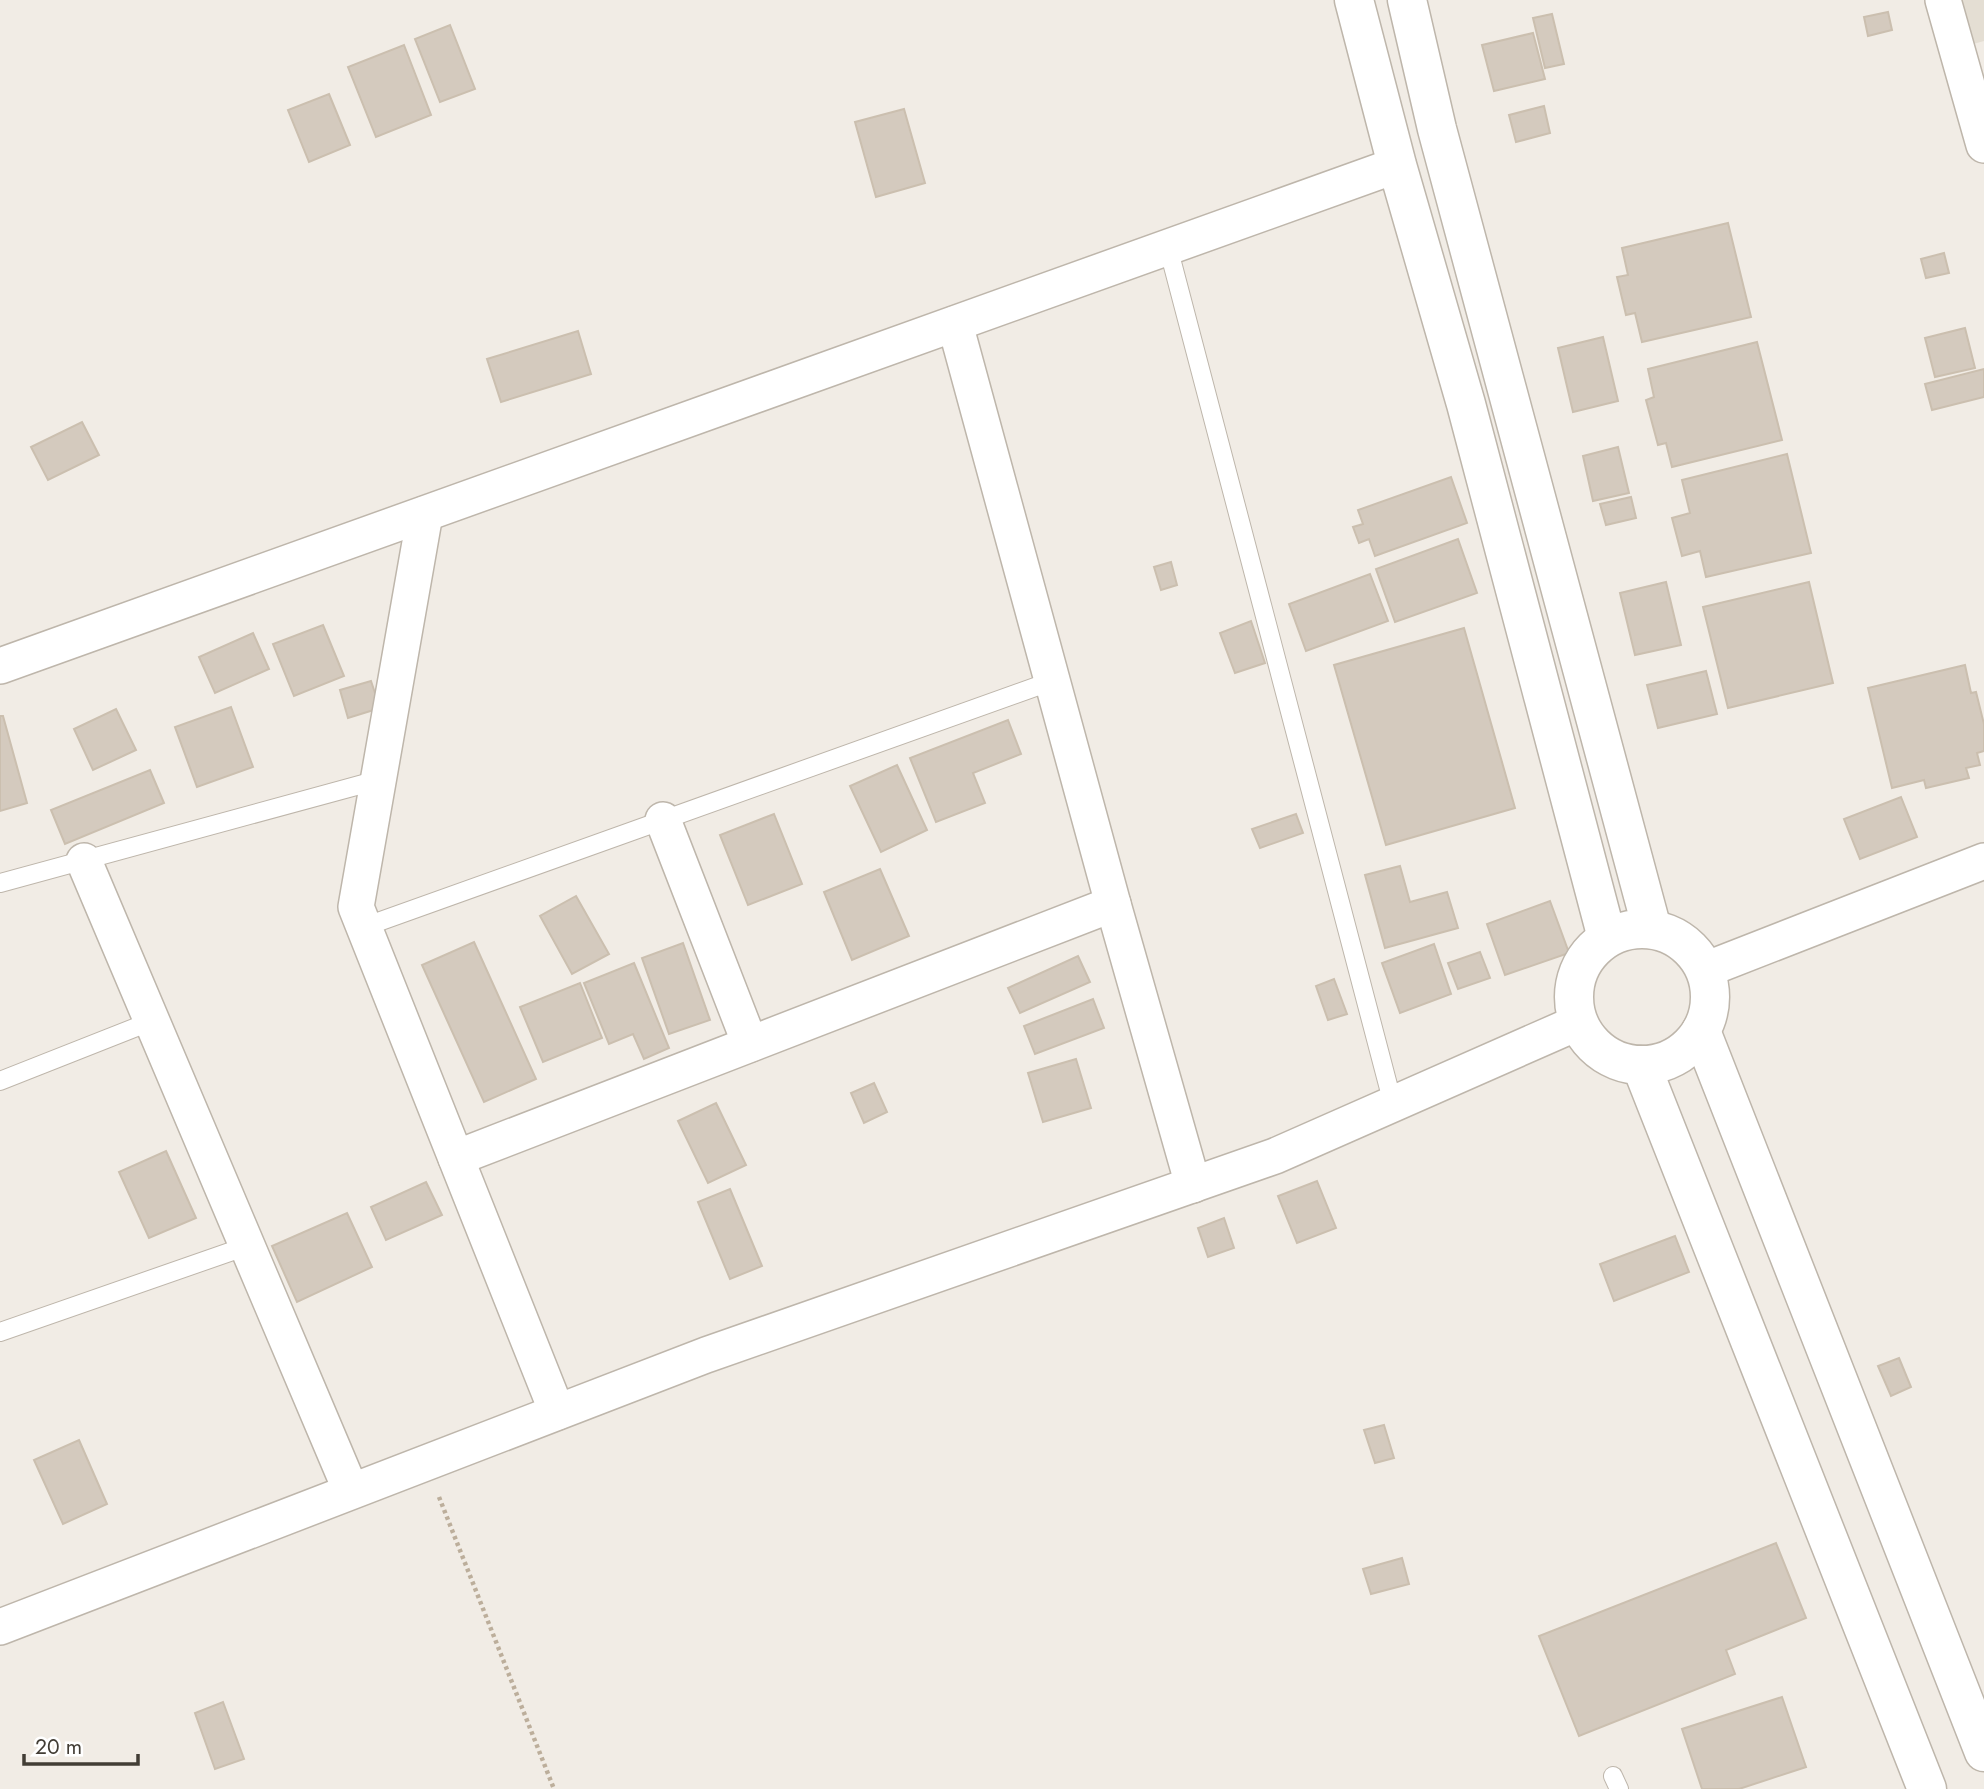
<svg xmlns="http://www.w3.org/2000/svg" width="1984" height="1789" font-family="Jost,sans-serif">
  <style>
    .residential { fill: #e4ded3 }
    .building { fill: #d4cabe; stroke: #cbbfaf; stroke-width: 2 }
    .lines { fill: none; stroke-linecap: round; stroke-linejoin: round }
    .service-casing { stroke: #beb6ab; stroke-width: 20 }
    .minor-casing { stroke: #beb6ab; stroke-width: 38 }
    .tertiary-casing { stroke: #beb6ab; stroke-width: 41 }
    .path { stroke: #bcae9b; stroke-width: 4.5; stroke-dasharray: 3.5 3.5; stroke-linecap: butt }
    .service { stroke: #fff; stroke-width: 18 }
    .minor { stroke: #fff; stroke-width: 35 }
    .tertiary { stroke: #fff; stroke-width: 38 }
  </style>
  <rect width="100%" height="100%" fill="#f1ece5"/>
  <polygon class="residential" points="1925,0 1984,0 1984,41 1952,50"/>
  <g class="building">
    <polygon points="1888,12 1892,30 1868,36 1864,17"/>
    <polygon points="1552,14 1564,64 1545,68 1533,18"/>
    <polygon points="450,25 475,89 440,102 415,39"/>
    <polygon points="1533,33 1545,79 1494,91 1482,45"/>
    <polygon points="404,45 431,115 376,137 348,67"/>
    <polygon points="329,94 350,145 309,162 288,110"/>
    <polygon points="1544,106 1550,133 1516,142 1509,115"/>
    <polygon points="904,109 925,183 876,197 855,122"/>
    <polygon points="1728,223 1751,317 1642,342 1635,313 1626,315 1617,277 1628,275 1622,248"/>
    <polygon points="1944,253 1949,273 1926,278 1921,259"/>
    <polygon points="1965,328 1975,368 1935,377 1925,338"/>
    <polygon points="578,331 591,374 501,402 487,359"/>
    <polygon points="1603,337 1618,401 1573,412 1558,348"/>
    <polygon points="1757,342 1782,440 1672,467 1666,443 1658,445 1646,400 1654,397 1648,369"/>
    <polygon points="1984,369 1984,397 1932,410 1925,384"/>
    <polygon points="82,422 99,455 48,480 31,447"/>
    <polygon points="1618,447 1629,493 1593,501 1583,456"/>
    <polygon points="1787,454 1811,553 1706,577 1700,551 1682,556 1672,518 1690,513 1682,480"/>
    <polygon points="1451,477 1467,523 1375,556 1369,539 1359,543 1353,527 1363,524 1358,510"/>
    <polygon points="1631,497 1636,518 1606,525 1600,504"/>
    <polygon points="1458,539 1477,593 1395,622 1376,569"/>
    <polygon points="1171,562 1177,585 1161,590 1154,567"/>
    <polygon points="1370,574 1388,621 1306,651 1289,604"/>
    <polygon points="1666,582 1681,645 1635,655 1620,593"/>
    <polygon points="1809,582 1833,683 1728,708 1703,607"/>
    <polygon points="1251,621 1265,663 1235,673 1220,633"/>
    <polygon points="323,625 344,676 294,696 273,644"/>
    <polygon points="1464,628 1515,808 1386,845 1334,665"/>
    <polygon points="253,633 269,669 215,693 199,657"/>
    <polygon points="1965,665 1971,693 1976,692 1984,724 1984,751 1977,753 1980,765 1966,768 1969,778 1926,788 1924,780 1892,788 1868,688"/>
    <polygon points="1706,671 1717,714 1658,728 1647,685"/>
    <polygon points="371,681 380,708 348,718 340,690"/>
    <polygon points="231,707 253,767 197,787 175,727"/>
    <polygon points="116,709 136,750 93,770 74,729"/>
    <polygon points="0,716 3,716 27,803 0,811"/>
    <polygon points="1008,720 1021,754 973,773 985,803 936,822 910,758"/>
    <polygon points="897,765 927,830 881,852 850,786"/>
    <polygon points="150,770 164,803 65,844 51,810"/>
    <polygon points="1901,797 1917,837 1860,859 1844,819"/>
    <polygon points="774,814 802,884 748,905 720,835"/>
    <polygon points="1296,814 1303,833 1260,848 1252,829"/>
    <polygon points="1400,866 1410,902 1447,892 1458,928 1385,948 1365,875"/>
    <polygon points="880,869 909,936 852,960 824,892"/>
    <polygon points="576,896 609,954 572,974 540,916"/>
    <polygon points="1550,901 1569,953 1505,975 1487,924"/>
    <polygon points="474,942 536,1079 484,1102 422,965"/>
    <polygon points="683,943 710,1020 669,1034 642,958"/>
    <polygon points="1434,944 1451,994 1400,1013 1382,963"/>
    <polygon points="1480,952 1490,978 1458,989 1448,963"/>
    <polygon points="1078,956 1090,982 1020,1013 1008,988"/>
    <polygon points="634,963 669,1048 644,1059 633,1034 609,1044 584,983"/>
    <polygon points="1334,979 1347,1014 1328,1020 1316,986"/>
    <polygon points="580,983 602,1038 543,1062 520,1007"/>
    <polygon points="1093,999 1104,1028 1035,1054 1024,1026"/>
    <polygon points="1076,1059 1091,1108 1043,1122 1028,1073"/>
    <polygon points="874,1083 887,1112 864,1123 851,1093"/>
    <polygon points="716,1103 746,1165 708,1183 678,1121"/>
    <polygon points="166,1151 196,1218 149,1238 119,1172"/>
    <polygon points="1317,1181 1336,1228 1297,1243 1278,1196"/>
    <polygon points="426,1182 442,1215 386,1240 371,1207"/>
    <polygon points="730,1189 762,1266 730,1279 698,1202"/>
    <polygon points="347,1213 372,1267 297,1302 272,1246"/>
    <polygon points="1224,1218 1234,1248 1208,1257 1198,1228"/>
    <polygon points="1675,1236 1689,1272 1614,1301 1600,1264"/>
    <polygon points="1899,1358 1911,1387 1891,1396 1878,1366"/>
    <polygon points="1384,1425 1394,1458 1375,1463 1364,1430"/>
    <polygon points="79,1440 107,1504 63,1524 34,1460"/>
    <polygon points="1776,1543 1806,1618 1726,1650 1735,1674 1579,1736 1539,1636"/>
    <polygon points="1402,1558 1409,1584 1371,1594 1363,1569"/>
    <polygon points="1782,1697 1806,1767 1739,1789 1702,1789 1682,1729"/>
    <polygon points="223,1702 244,1759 215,1769 195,1713"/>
  </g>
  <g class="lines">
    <defs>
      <g id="service">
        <polyline points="1168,247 1393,1104"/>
        <polyline points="0,883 378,780"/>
        <polyline points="364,927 1052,681"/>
        <polyline points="0,1081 152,1021"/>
        <polyline points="0,1332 247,1246"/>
        <polyline points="1613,1776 1619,1789"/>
      </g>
      <g id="minor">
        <polyline points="1943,0 1984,145"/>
        <polyline points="955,324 1113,904 1193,1185"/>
        <polyline points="425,514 356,907 557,1412"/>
        <polyline points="0,666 1397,165"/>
        <polyline points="663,820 750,1044"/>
        <polyline points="84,861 351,1491"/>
        <polyline points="1705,970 1984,861"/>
        <polyline points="456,1158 1113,904"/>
        <polyline points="0,1627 706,1355 1275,1156 1579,1022"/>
      </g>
      <g id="tertiary">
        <polyline points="1354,0 1397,165 1466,404 1607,938"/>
        <polyline points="1407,0 1437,129 1652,929"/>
        <circle cx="1642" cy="997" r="68"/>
        <polyline points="1701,1031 1984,1752"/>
        <polyline points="1641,1065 1927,1789"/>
      </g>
    </defs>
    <use href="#service" class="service-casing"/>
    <use href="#minor" class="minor-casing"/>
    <use href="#tertiary" class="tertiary-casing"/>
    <polyline class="path" points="439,1497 554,1789"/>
    <use href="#service" class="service"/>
    <use href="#minor" class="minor"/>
    <use href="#tertiary" class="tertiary"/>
  </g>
  <path d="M24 1754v10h114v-10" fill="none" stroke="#423d35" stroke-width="3.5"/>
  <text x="35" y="1754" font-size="21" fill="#423d35" stroke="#ffffff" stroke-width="5" paint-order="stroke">20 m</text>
</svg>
